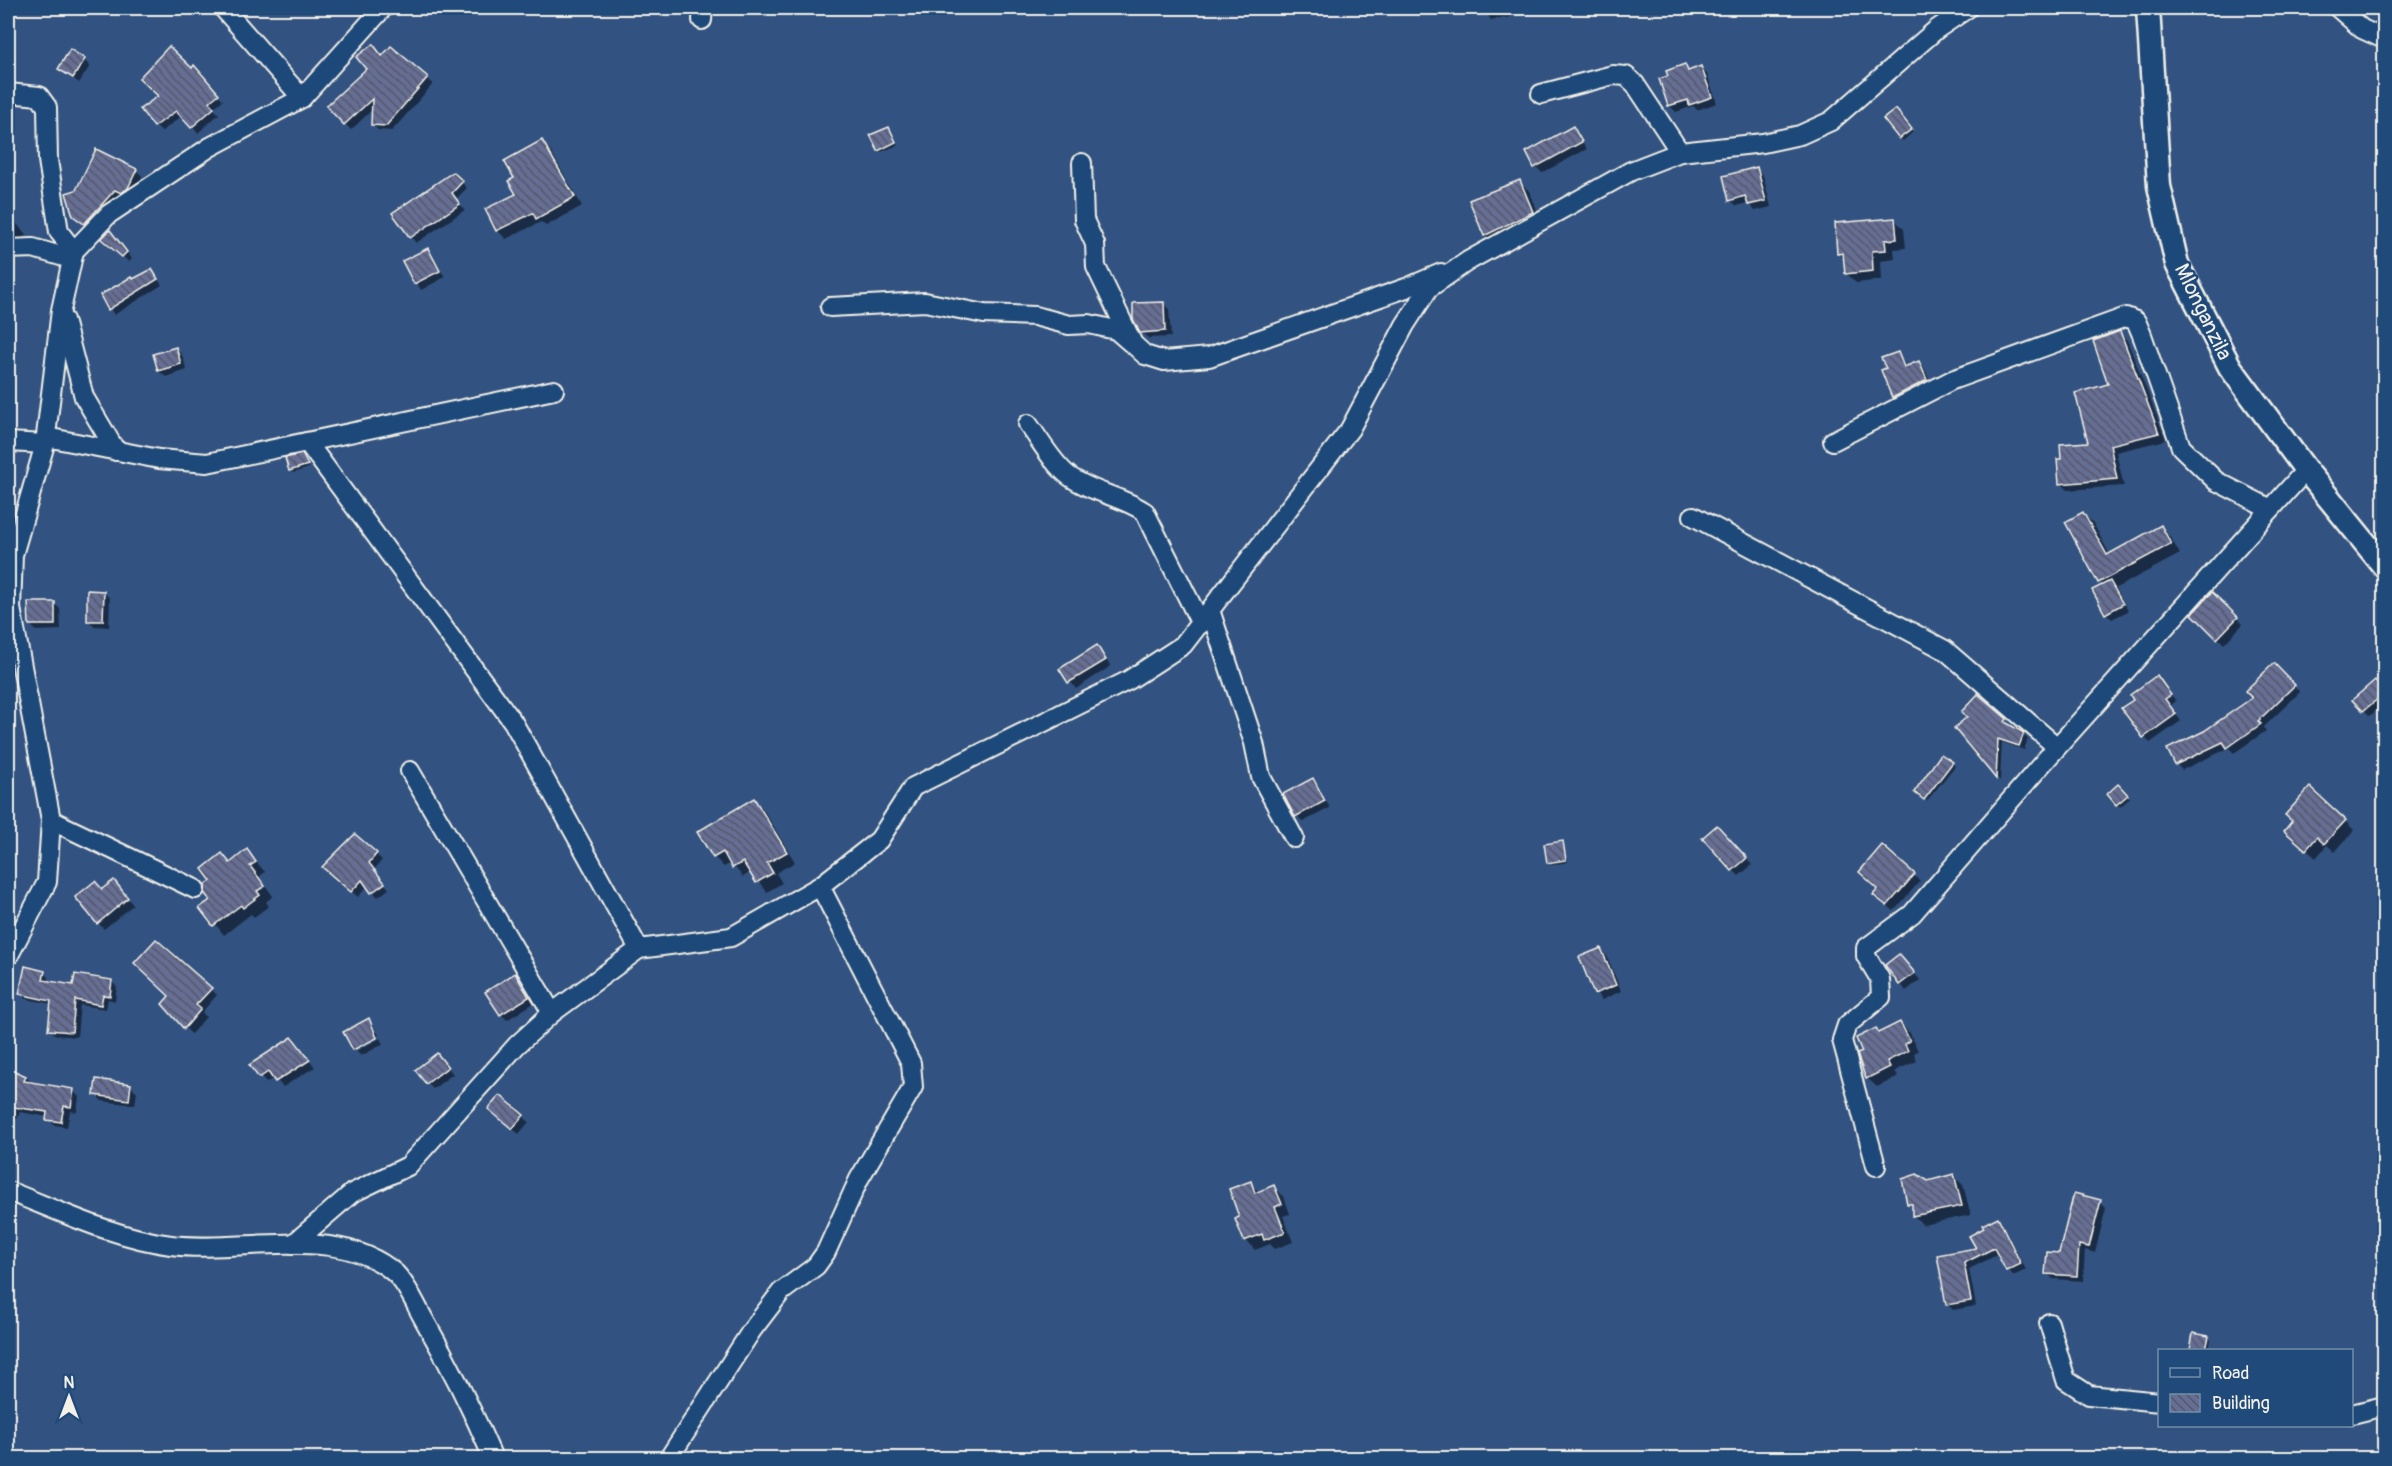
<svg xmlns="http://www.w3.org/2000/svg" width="2392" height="1466" font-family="Pangolin,sans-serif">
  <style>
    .shadow { fill: #0007 }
    .building { fill: url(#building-back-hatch); stroke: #f4f1e8; stroke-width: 1.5 }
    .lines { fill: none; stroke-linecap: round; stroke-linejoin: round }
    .minor-casing { stroke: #f4f1e8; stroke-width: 22 }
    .tertiary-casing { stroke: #f4f1e8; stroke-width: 27 }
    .minor { stroke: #1f4a7a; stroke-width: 18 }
    .tertiary { stroke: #1f4a7a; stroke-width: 22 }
    .labels { text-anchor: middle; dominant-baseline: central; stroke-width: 5; stroke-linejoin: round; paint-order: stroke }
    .street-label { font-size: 21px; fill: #f4f1e8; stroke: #1f4a7a }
  </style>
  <defs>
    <pattern id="building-back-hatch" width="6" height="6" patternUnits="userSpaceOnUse" patternTransform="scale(1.5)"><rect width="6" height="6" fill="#656e94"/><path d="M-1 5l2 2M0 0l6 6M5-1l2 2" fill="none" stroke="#565969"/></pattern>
  </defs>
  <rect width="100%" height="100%" fill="#325381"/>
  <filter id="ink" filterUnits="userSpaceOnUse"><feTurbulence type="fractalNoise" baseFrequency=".0167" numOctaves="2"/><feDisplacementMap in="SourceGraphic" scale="12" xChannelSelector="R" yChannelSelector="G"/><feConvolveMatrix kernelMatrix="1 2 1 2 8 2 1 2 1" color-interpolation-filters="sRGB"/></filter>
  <g filter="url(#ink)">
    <g class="shadow">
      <polygon points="1483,8 1540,8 1506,18 1504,17 1491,20"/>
      <polygon points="1922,8 1934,8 1927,12"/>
      <polygon points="383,57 427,78 433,84 392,131 378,130 372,124 373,109 351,130 328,106"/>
      <polygon points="84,60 90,66 79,83 59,68"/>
      <polygon points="1685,66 1690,71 1701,68 1707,74 1717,103 1697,110 1693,106 1676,112 1670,106 1661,80"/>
      <polygon points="192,70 199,73 223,100 213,108 219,114 198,133 182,116 161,132 142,109"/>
      <polygon points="1899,113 1913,132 1903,141 1900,138"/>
      <polygon points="1573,128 1587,149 1542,173 1536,167"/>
      <polygon points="889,129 898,145 881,152 879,150"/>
      <polygon points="541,141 550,150 582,206 546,226 541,222 506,239 497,230 487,210 518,195 516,178"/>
      <polygon points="1757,169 1763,175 1771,207 1755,211 1749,203 1737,206 1730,200"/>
      <polygon points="136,170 142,176 134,194 91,230 81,222"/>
      <polygon points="453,174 467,188 456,199 465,210 416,243 411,237"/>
      <polygon points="1519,181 1529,191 1542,222 1495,245 1485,235 1471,201"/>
      <polygon points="13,219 26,235 19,240 10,240 8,238 8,223"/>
      <polygon points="1895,220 1904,229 1906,248 1894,249 1895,259 1881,261 1882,280 1856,283 1846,273 1845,260 1838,253"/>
      <polygon points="116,238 132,259 129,262 109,245"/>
      <polygon points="428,250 445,277 421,290 404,262"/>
      <polygon points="152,271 162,285 114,315 102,296"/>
      <polygon points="1163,303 1169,309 1171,337 1148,338 1141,332"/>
      <polygon points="2120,333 2127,340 2166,440 2116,452 2124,486 2068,490 2061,483 2090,443 2110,386"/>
      <polygon points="175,348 182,355 187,370 166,377 159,371"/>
      <polygon points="1897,353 1907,367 1918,363 1925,369 1932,387 1900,403 1893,397 1888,369"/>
      <polygon points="305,459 309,468 293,473 290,470"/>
      <polygon points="2083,514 2093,523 2110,555 2161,527 2170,537 2180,554 2116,588 2128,611 2112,619 2106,613 2103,586 2067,523"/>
      <polygon points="103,592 110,598 109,627 94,626 88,620"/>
      <polygon points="2212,594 2243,624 2224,644 2194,614"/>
      <polygon points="54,603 60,609 61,630 36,631 30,624"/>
      <polygon points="1097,647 1111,666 1076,689 1062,670"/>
      <polygon points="2274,665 2300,692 2264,727 2266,731 2234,753 2229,748 2182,770 2176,764 2205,732 2254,698"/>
      <polygon points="2157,677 2176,701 2170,706 2181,721 2150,743 2144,737 2135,700"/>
      <polygon points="2375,682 2384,692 2384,704 2370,716 2364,710"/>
      <polygon points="1978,696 2006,720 2010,726 2028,739 2024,750 2002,742 2000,781 1956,729 1969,718"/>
      <polygon points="1941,756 1955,766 1927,801 1918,794"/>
      <polygon points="1313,780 1330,808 1303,822 1297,816"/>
      <polygon points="2118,786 2130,798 2120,807 2109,794"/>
      <polygon points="753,799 763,809 795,862 776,873 782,883 767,892 751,872 743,877 731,863 724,867 714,857 699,832"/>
      <polygon points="2345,821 2354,830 2335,852 2327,845 2316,858 2295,840"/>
      <polygon points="1723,833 1752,865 1739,876 1733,870"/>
      <polygon points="355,836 382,860 374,870 389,889 378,897 368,886 358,897 329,872"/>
      <polygon points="1562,842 1568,862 1552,865 1549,862"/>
      <polygon points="1883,848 1920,881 1894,911 1881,901"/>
      <polygon points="247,851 265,872 259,877 273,896 266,902 269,906 254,917 251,914 224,935 202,908 212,900 231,864"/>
      <polygon points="120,888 133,905 104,929 98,923 102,891"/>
      <polygon points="1601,950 1607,956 1621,991 1602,1000 1596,993 1581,958"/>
      <polygon points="1905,962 1920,980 1906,991 1887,966"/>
      <polygon points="44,972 49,978 48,983 74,987 112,982 117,987 115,1001 108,999 106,1009 80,1005 77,1037 55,1035 50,1029 52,1004 26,999 21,993"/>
      <polygon points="515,975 534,1003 507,1020 501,1014"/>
      <polygon points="211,989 217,995 202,1012 206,1017 191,1034 164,1004"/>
      <polygon points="369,1020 379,1035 354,1048"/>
      <polygon points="1900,1024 1910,1033 1918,1051 1914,1053 1917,1061 1895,1071 1898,1077 1877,1087 1867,1078 1864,1052 1876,1030 1879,1034"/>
      <polygon points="380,1038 383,1044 361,1056 356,1051"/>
      <polygon points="292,1039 315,1067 283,1087 274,1078 266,1083 251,1066"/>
      <polygon points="443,1061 453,1074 433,1089 427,1083"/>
      <polygon points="8,1070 26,1077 33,1084 73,1091 79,1097 77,1112 70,1111 67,1127 54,1125 48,1117 20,1112 17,1119 8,1115"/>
      <polygon points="131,1086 137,1092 135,1105 102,1101 95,1094"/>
      <polygon points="496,1115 523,1116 529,1122 519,1134"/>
      <polygon points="1953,1176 1963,1185 1971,1215 1923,1225 1914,1216 1914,1208 1909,1203 1928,1182"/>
      <polygon points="1250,1183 1260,1193 1274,1187 1284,1197 1290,1214 1283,1216 1293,1242 1275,1249 1270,1244 1255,1250 1245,1240 1241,1218"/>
      <polygon points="2100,1202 2106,1208 2095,1253 2085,1250 2083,1281 2053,1279 2047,1273"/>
      <polygon points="1997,1219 2003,1225 2026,1270 2013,1276 1999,1254 1969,1269 1976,1306 1953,1310 1947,1304 1939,1256 1978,1249 1986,1229"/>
      <polygon points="2195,1335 2211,1340 2209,1350 2192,1350"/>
    </g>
    <g class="building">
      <polygon points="373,44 382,56 391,46 428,77 386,126 371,125 372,99 344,125 326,106 366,69 356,57"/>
      <polygon points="169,46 192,68 194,65 219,94 209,102 214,108 191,128 176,111 154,127 140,109 158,96 139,78"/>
      <polygon points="70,49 85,59 73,78 58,69"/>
      <polygon points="1685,64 1688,71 1701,66 1712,97 1689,105 1688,100 1668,106 1659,79 1668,76 1666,71"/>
      <polygon points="1896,109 1912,129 1899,139 1883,119"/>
      <polygon points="1573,126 1582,142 1534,168 1526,152"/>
      <polygon points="889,127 896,142 878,151 870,135"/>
      <polygon points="542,140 575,197 536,219 533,213 496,231 485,209 516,194 508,181 514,178 504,161"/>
      <polygon points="96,149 137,169 128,188 121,193 115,190 84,224 73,216 66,193 76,190"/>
      <polygon points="1757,167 1766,201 1748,205 1745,196 1729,201 1723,176"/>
      <polygon points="453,172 463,181 452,193 460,204 410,238 392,213"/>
      <polygon points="1520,180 1533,212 1484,236 1469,200"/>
      <polygon points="1895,218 1897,239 1885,240 1886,250 1872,251 1873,271 1845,274 1843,253 1837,254 1835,223"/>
      <polygon points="110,230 127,252 122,257 101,239"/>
      <polygon points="428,248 440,271 414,284 402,261"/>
      <polygon points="152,269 158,279 108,310 100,295 131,277 133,279"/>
      <polygon points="1164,302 1165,331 1140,333 1133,319 1133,303"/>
      <polygon points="2120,331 2159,433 2110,445 2117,479 2059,484 2057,459 2061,459 2060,444 2088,442 2075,393 2108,384 2093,341"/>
      <polygon points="176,347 181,364 158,371 153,354"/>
      <polygon points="1898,352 1904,367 1919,361 1927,380 1892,398 1881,370 1886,368 1881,358"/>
      <polygon points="302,454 308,465 289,471 285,458"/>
      <polygon points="2083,512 2107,555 2161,525 2171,544 2098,583 2065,522"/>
      <polygon points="2110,581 2123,604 2105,614 2092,590"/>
      <polygon points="87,590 104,591 103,621 87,621"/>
      <polygon points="2212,592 2238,617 2217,639 2192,614"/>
      <polygon points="28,602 55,602 55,625 29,625"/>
      <polygon points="1097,645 1106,660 1068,683 1059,669"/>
      <polygon points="2274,663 2295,685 2258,721 2261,724 2227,748 2223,742 2175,765 2167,749 2204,731 2252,698 2245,691"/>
      <polygon points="2157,675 2171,695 2165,699 2176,714 2143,738 2121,708 2133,700 2130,695"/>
      <polygon points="2375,680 2385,693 2363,711 2352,700"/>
      <polygon points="1978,694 2007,719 2005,722 2024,733 2019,746 1998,739 1996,779 1954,728 1967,717 1961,712"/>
      <polygon points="1941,754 1953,762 1924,800 1914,792"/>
      <polygon points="1313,778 1325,801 1295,817 1283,794"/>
      <polygon points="2118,784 2128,795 2116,805 2107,794"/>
      <polygon points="2310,787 2346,820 2324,844 2317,837 2306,850 2284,831 2292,821 2285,815"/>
      <polygon points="754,798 787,852 767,863 773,873 756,883 743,862 732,868 723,852 713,858 697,832"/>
      <polygon points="1717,825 1747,858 1732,871 1702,838"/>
      <polygon points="355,834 377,853 369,863 385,883 371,893 362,880 351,892 322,867"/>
      <polygon points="1563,841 1566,860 1547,863 1544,844"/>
      <polygon points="1882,845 1915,874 1887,906 1873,895 1878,889 1859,872"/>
      <polygon points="247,849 256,862 250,866 265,886 257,891 260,895 243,908 241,905 213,926 199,908 210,900 205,894 205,885 211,881 202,869 222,853 230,863"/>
      <polygon points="114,880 128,898 97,924 75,897 95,881 102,889"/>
      <polygon points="156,939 212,988 196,1005 201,1009 184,1029 162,1004 169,996 134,963"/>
      <polygon points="1601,948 1616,985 1594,994 1579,957"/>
      <polygon points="1899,954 1915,973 1899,985 1885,965"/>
      <polygon points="25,966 45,971 43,980 73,985 75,974 112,980 110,996 103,995 101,1005 75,1000 72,1032 48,1030 51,1001 19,994"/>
      <polygon points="515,973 529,997 500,1015 485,992"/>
      <polygon points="369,1018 377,1038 353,1050 343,1032"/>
      <polygon points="1900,1022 1910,1041 1905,1044 1908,1051 1887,1061 1890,1067 1866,1079 1857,1054 1862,1052 1856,1038 1876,1028 1878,1033"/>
      <polygon points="292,1037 310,1060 275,1082 268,1072 259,1078 249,1065"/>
      <polygon points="437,1053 448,1067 426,1084 415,1070"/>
      <polygon points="8,1068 26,1076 24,1081 74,1089 71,1107 64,1106 61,1122 46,1120 47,1112 14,1107 8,1121"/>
      <polygon points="96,1079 131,1084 129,1100 94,1095"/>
      <polygon points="500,1095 524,1115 512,1129 488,1109"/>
      <polygon points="1917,1174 1928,1181 1954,1174 1962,1206 1912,1216 1912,1204 1907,1204 1902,1179"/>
      <polygon points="1251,1181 1255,1193 1274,1185 1282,1204 1275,1207 1285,1232 1264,1240 1262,1234 1244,1241 1235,1219 1239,1217 1229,1189"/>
      <polygon points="2074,1193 2101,1200 2089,1247 2079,1245 2077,1276 2045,1274 2047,1252 2059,1253"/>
      <polygon points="1998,1217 2021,1264 2006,1271 1994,1248 1964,1263 1971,1301 1946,1305 1937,1255 1976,1248 1969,1236 1984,1228 1982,1225"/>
      <polygon points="2193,1333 2209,1336 2206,1350 2190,1350"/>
    </g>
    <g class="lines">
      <defs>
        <g id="minor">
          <polyline points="223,8 302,98"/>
          <polyline points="2338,8 2362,29 2384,39"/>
          <polyline points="702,20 703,8"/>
          <polyline points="8,93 39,96 47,107 48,160 59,232 74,251"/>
          <polyline points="1541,94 1613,75 1626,76 1635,84 1680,152"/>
          <polyline points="1082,163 1084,220 1095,244 1096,267 1133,344 1145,355 1164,361 1209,357 1406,288 1441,273"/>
          <polyline points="8,249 33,248 71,259"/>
          <polyline points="830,307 925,302 984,314 1035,316 1069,325 1089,324 1116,330 1131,343"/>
          <polyline points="64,320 84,397 116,451"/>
          <path d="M1028,424c12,16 25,40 41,52 23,17 53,20 76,36l56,112"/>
          <polyline points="46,437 159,459 207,463 554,390"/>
          <polyline points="1833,441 1952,380 2126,317 2136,321 2142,335 2181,447 2216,481 2271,509"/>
          <polyline points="8,442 45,444"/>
          <polyline points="307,442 513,722 639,949"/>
          <polyline points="1693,516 1945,650 2057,747"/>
          <polyline points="1211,613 1254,743 1261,777 1294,838"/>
          <polyline points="410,771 552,1013"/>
          <polyline points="51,820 195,889"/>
          <polyline points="8,957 47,882 51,820 11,608 13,555 45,444 61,310 74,251 109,214 210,147 302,98 383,8"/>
          <polyline points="1876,1166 1842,1040 1847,1025 1881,997 1880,979 1866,956 1866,948 1912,914 2042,764 2306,470"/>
          <path d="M8,1191c52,20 107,47 163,54 69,9 169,-22 225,29 11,11 19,29 26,42 27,47 50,93 71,142"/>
          <polyline points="293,1244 352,1193 408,1166 517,1045 552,1013 639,949 731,937 820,886 879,840 913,787 1129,680 1183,645 1350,429 1405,325 1429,288 1468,261 1631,171 1680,152 1763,143 1800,135 1831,121 1937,29 1968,8"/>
          <polyline points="2049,1323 2066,1380 2089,1395 2160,1402"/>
          <polyline points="2352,1414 2384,1406"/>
          <polyline points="669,1458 752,1330 781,1292 816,1266 826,1252 859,1179 913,1087 911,1063 820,886"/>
        </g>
        <polyline id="tertiary" points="2148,8 2159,186 2177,264 2230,367 2306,470 2384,566"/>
      </defs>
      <use href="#minor" class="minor-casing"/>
      <use href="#tertiary" class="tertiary-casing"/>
      <use href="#minor" class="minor"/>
      <use href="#tertiary" class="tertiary"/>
    </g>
  </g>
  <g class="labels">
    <g class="street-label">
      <text transform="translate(2203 312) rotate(64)">Mlonganzila</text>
    </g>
  </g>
  <rect width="2392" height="1466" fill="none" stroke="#1f4a7a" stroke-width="30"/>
  <rect x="15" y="15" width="2362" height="1436" fill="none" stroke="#f4f1e8" stroke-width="2" filter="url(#ink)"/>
  <rect x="2158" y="1349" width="195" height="78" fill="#1f4a7a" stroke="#748da6" stroke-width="1.5"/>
  <rect x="2170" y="1368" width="30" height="9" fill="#1f4a7a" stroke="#748da6" stroke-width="1.5"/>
  <text x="2212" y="1379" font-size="18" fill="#f4f1e8">Road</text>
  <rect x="2170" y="1394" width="30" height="18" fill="url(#building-back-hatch)" stroke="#748da6" stroke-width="1.5"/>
  <text x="2212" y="1409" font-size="18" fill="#f4f1e8">Building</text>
  <g transform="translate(69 1397)" stroke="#1f4a7a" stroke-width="4.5" paint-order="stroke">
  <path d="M0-4.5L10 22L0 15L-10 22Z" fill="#f4f1e8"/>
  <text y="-9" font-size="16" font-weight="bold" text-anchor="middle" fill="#f4f1e8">N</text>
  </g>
</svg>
